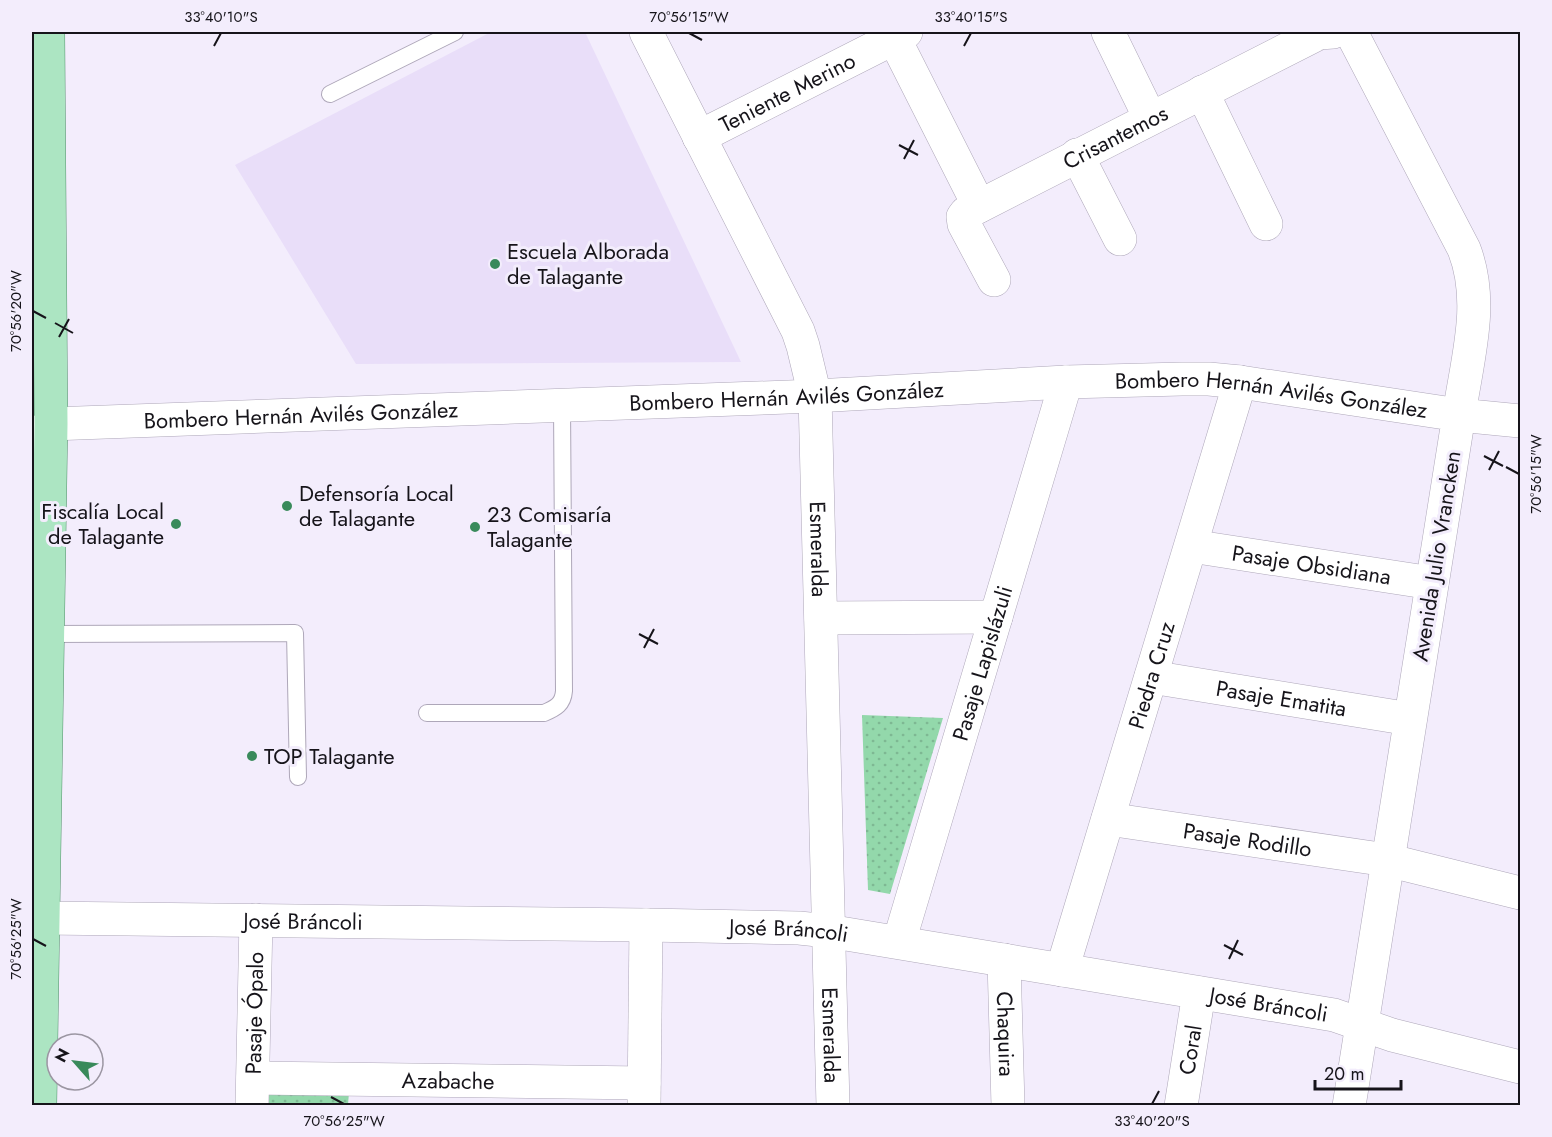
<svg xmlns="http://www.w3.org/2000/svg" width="1552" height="1137" font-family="Jost,sans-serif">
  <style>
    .built { fill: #e9def9 }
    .grass { fill: url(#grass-dots) }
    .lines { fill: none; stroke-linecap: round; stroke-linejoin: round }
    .service-casing { stroke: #aea7b9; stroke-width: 18 }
    .minor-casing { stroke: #aea7b9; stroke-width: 34 }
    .tertiary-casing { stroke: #aea7b9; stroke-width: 34 }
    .primary-casing { stroke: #54906d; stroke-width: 34 }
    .service { stroke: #fff; stroke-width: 16 }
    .minor { stroke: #fff; stroke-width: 33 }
    .tertiary { stroke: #fff; stroke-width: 33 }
    .primary { stroke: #ace5c2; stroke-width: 33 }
    .ticks { fill: none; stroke: #16141a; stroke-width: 2 }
    .poi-dot { fill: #398a5b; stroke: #f3edfc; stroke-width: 2 }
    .labels { text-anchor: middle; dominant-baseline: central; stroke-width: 6; stroke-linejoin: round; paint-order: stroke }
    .street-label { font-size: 22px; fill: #16141a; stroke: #f3edfc }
    .poi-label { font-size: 22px; fill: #16141a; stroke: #f3edfc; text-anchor: start }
    .neatline { fill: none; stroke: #16141a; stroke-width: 2 }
    .ticks-label { font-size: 15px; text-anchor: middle; fill: #16141a }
  </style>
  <defs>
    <pattern id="grass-dots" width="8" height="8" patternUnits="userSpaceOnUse" patternTransform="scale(1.5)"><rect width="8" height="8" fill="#93d8ab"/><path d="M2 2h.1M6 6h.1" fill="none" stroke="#7eb893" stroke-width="1.8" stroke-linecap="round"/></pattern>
  </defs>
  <rect width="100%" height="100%" fill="#f3edfc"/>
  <polygon class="built" points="491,32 585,32 741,362 356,364 235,165"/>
  <g class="grass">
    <polygon points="862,715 943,718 890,894 868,890"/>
    <polygon points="261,1089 349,1092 348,1105 260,1106"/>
  </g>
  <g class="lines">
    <defs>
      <g id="service">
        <polyline points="330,94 455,32"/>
        <polyline points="47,634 295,633 298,777"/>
        <path d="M427,713h117c12,-5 19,-9 20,-22l-2,-286"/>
      </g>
      <g id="minor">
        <polyline points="1108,32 1150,118"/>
        <path d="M1351,32l113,217c21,54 3,110 -5,166l61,6"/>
        <polyline points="894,38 979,206"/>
        <polyline points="1202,92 1266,224"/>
        <path id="s1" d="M699,137l207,-105"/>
        <polyline points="1077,155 1120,239"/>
        <path id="s2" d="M994,280l-30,-56 -1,-7 3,-4 353,-180 14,-1"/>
        <polyline points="32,438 51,424"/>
        <path id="s3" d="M1191,546l241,37"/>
        <polyline points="821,618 996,617"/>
        <path id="s4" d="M1151,677l259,42"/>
        <path id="s5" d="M1108,819l279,41 133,33"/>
        <path id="s6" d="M43,918l603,7 153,3 29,3 506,84 58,20 128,32"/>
        <path id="s7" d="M899,942l167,-560"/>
        <path id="s8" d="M1004,960l4,146"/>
        <path id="s9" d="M1062,970l178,-588"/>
        <path id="s10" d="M253,1078l391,5"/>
        <path id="s11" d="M252,1106l4,-186"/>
        <polyline points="644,1106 646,925"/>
        <path id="s12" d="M1181,1106l18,-113"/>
      </g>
      <g id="tertiary">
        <path id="s13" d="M646,32l152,299 5,15 12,50 18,710"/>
        <path id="s14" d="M51,424l764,-28 251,-14 116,-3h27l31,3 219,33 -110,691"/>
      </g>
      <polyline id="primary" points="40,1106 51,424 48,32"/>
    </defs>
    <use href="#service" class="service-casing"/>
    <use href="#minor" class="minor-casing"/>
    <use href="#tertiary" class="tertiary-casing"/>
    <use href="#primary" class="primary-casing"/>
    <use href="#service" class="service"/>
    <use href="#minor" class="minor"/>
    <use href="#tertiary" class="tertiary"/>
    <use href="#primary" class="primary"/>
  </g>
  <path class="ticks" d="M689,33l13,7M214,46l7,-13M964,46l7,-13M899,145l19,10M904,159l10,-19M33,311l13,7M55,323l18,10M59,337l10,-18M1484,456l19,10M1506,467l13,7M1489,470l10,-19M639,634l19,10M644,648l10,-19M33,939l13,7M1224,945l19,10M1229,959l9,-19M331,1097l13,7M1152,1104l7,-13"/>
  <g class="poi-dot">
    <circle cx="495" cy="264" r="6"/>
    <circle cx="287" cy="506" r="6"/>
    <circle cx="176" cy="524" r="6"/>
    <circle cx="475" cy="527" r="6"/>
    <circle cx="252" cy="756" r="6"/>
  </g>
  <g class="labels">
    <g class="street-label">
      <text stroke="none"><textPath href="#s1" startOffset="99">Teniente Merino</textPath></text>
      <text stroke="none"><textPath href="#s2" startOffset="243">Crisantemos</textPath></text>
      <text stroke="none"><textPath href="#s14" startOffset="736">Bombero Hernán Avilés González</textPath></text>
      <text stroke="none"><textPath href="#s14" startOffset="1222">Bombero Hernán Avilés González</textPath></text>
      <text stroke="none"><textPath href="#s14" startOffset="250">Bombero Hernán Avilés González</textPath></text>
      <text stroke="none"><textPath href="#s13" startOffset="556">Esmeralda</textPath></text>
      <text transform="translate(1436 556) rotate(-81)">Avenida Julio Vrancken</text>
      <text stroke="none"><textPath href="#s3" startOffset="122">Pasaje Obsidiana</textPath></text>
      <text stroke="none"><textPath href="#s7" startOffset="291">Pasaje Lapislázuli</textPath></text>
      <text stroke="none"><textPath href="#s9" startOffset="308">Piedra Cruz</textPath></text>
      <text stroke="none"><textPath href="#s4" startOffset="132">Pasaje Ematita</textPath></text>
      <text stroke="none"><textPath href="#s5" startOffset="141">Pasaje Rodillo</textPath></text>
      <text stroke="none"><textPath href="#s6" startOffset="260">José Bráncoli</textPath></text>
      <text stroke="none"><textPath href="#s6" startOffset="746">José Bráncoli</textPath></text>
      <text stroke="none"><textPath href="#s6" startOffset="1232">José Bráncoli</textPath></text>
      <text stroke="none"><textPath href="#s11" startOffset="93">Pasaje Ópalo</textPath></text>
      <text stroke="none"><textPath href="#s8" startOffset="74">Chaquira</textPath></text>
      <text stroke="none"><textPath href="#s13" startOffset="1042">Esmeralda</textPath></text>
      <text stroke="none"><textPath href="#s12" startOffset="57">Coral</textPath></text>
      <text stroke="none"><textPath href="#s10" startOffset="195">Azabache</textPath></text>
    </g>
    <g class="poi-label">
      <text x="507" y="251">Escuela Alborada<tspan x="507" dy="25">de Talagante</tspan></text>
      <text x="299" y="493">Defensoría Local<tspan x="299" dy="25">de Talagante</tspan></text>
      <text x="164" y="511" text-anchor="end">Fiscalía Local<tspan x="164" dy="25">de Talagante</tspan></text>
      <text x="487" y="514">23 Comisaría<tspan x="487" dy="25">Talagante</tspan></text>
      <text x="264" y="756">TOP Talagante</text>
    </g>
  </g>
  <rect width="1552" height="1137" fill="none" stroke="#f3edfc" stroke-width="66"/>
  <g transform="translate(75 1062) rotate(298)"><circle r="28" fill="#f3edfc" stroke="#9b96a2" stroke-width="1.5"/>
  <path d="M0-4.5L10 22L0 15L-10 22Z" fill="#398a5b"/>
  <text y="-9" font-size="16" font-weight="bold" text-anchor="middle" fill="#16141a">N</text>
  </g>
  <path d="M1315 1080v9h86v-9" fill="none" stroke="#16141a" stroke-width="3"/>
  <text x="1324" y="1080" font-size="18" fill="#16141a" stroke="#f3edfc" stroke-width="4.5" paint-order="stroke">20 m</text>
  <rect x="33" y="33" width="1486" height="1071" class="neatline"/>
  <g class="ticks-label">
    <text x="221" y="22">33°40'10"S</text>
    <text x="689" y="22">70°56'15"W</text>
    <text x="971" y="22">33°40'15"S</text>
    <text transform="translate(16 311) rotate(-90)" y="5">70°56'20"W</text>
    <text transform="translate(1536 474) rotate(-90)" y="5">70°56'15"W</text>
    <text transform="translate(16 939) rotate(-90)" y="5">70°56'25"W</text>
    <text x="344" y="1126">70°56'25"W</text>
    <text x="1152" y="1126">33°40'20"S</text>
  </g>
</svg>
